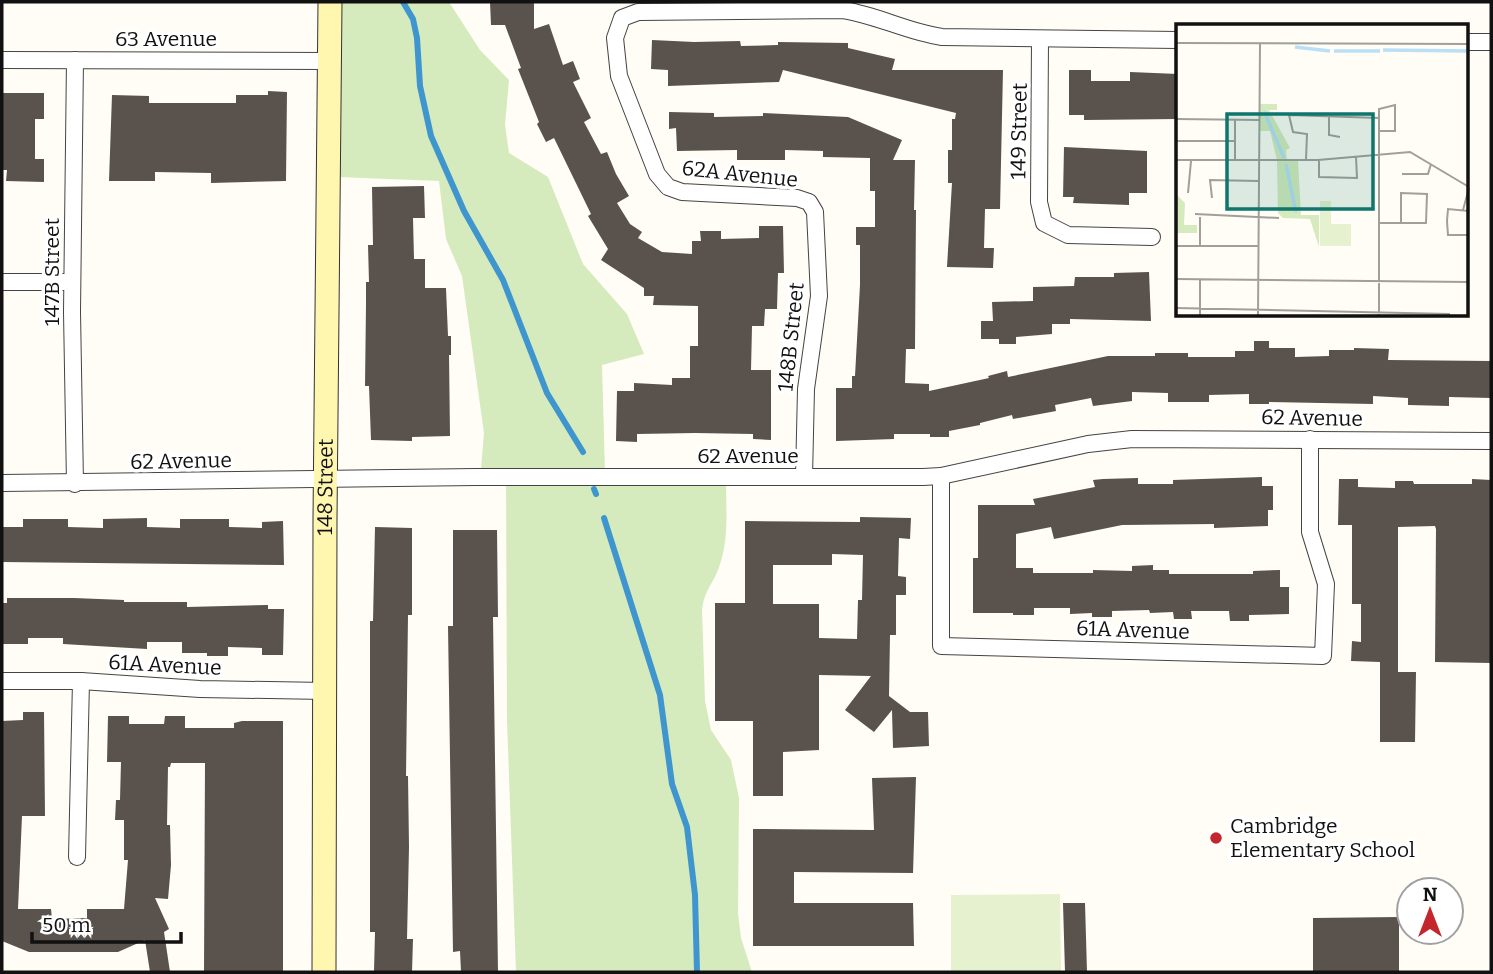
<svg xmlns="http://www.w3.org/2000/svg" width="1493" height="974" font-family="Bitter,serif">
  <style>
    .green { fill: #d5ebbd }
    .pitch { fill: #e6f2cf }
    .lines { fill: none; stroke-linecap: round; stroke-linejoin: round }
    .stream { stroke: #3f96cf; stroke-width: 6 }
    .building { fill: #5a524d; fill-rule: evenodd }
    .minor-casing { stroke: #444; stroke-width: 18 }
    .secondary-casing { stroke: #333; stroke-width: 25 }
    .minor { stroke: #fff; stroke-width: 16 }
    .secondary { stroke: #fff6b0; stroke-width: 23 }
    .poi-dot { fill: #c4262e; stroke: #fff; stroke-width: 2.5 }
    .labels { text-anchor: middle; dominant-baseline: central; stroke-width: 7; stroke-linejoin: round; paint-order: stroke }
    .street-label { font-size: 21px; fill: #111; stroke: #fff }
    .poi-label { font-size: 21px; fill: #111; stroke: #fff; text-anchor: start }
    .inset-river { fill: none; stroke: #b9e0f7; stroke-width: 3.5 }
    .inset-road { fill: none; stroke: #a09f9a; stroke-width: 2 }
    .view { fill: #0f766e; fill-opacity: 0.15; stroke: #0f766e; stroke-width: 3.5 }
    .inset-edge { fill: none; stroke: #111; stroke-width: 3.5 }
  </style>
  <rect width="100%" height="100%" fill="#fffdf5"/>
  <path class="green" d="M338,2h111l31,48 29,30 -4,45 4,28 39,24 35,87 44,50 17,40 -42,11 3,107 121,10c0,26 3,56 -6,82 -5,18 -15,24 -18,45l3,92 6,29 20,30 8,38 -1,115 3,25 11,34h-236l-9,-252 -1,-250 -25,-1 3,-36 -22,-157 -16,-37 -7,-58 -101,-4z"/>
  <polygon class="pitch" points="1060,894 1061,972 951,972 951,895"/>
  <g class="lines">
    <g class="stream">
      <polyline points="403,2 413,19 417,38 420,86 431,136 464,211 503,280 547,393 583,452"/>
      <polyline points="594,489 596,494"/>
      <polyline points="604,518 660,695 672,784 687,827 695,895 697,972"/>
    </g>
  </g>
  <g class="building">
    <polygon points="490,2 534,2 534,29 549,24 563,65 573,61 580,79 573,82 591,118 584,122 601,154 607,152 616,174 629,196 617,203 630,224 642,232 638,238 662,252 692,254 692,241 701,241 700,231 721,231 721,239 759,238 759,226 783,226 784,273 778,273 777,309 765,309 764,326 752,326 751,370 771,370 771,440 753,439 753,434 695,433 637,434 637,442 616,441 617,391 634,391 634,383 672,385 672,378 690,378 690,346 698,346 698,306 653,305 654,296 644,296 644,288 601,260 608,249 588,216 591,214 554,138 546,142 537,124 539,122 518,69 521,68 505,25 491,25"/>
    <polygon points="652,40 694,42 740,41 741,46 778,45 778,42 848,43 848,48 895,59 892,70 1003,70 1000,209 985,209 984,248 994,248 993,268 947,267 952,183 948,183 948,150 952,150 952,119 955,119 956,113 783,70 779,82 668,86 668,70 651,69"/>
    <polygon points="1069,70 1091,70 1091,81 1130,81 1130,72 1178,74 1178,119 1084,120 1084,115 1069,115"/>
    <polygon points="268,91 287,92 286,181 211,183 211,173 155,172 155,181 109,181 112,95 149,96 149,103 236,103 236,95 268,95"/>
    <polygon points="2,93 44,93 44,119 35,119 35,159 44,159 44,182 6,181 7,170 2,170"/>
    <polygon points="669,112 714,113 714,117 763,116 763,113 848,117 902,140 893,160 915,160 914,210 916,210 915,349 906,349 905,383 929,384 929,391 989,378 988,376 1007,371 1008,377 1108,356 1155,356 1155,353 1188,353 1188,357 1235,357 1235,351 1254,351 1254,341 1269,341 1269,348 1295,348 1295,357 1329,356 1329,350 1354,350 1354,348 1389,349 1388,360 1491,361 1491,398 1449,397 1449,406 1408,405 1408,398 1373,396 1373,404 1269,402 1269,404 1249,404 1249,394 1209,395 1209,402 1168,402 1168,393 1132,392 1132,401 1093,406 1091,398 1055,405 1056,411 1013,419 1012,415 980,423 980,425 949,431 949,437 930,437 930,434 894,434 894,439 836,441 836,388 852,388 852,376 855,376 860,285 860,245 856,245 856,227 875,227 875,191 870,191 870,158 823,157 823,151 785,150 785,160 737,160 737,150 677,151 676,128 669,129"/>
    <polygon points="1064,147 1147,151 1147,193 1129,193 1129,205 1073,203 1074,197 1063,197"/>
    <polygon points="424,186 425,218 413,218 414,259 425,259 425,288 446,288 448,336 451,336 451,355 449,355 450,436 412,437 412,441 371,440 369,386 365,386 366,305 366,282 369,282 368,245 373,245 372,187"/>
    <polygon points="1149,272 1151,321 1070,319 1070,324 1052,324 1052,334 1016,337 1016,344 999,344 999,339 981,339 981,321 993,321 992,302 1033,301 1033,287 1074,286 1075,277 1114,277 1114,273"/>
    <polygon points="1262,477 1262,486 1273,486 1273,510 1268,510 1268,526 1214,528 1214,524 1122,525 1054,539 1051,527 1016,534 1016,568 1033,568 1033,573 1093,573 1093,570 1132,571 1132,566 1153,565 1153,570 1169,570 1169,574 1253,574 1253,571 1280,570 1280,587 1289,587 1289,614 1249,615 1249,621 1230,621 1229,611 1191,611 1192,619 1174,619 1173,612 1150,613 1149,610 1112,611 1112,617 1092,617 1092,613 1070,614 1070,608 1034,608 1034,615 1013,615 1013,613 973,613 973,558 978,558 978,505 1035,505 1033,499 1095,487 1093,480 1103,479 1138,478 1138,484 1173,484 1173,480"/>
    <polygon points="1339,479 1358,479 1358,487 1395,488 1395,481 1413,481 1414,484 1472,484 1472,479 1491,480 1491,663 1435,662 1436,529 1435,526 1398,527 1398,672 1416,672 1415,742 1380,742 1380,662 1351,661 1352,641 1361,642 1361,604 1352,604 1352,525 1338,525"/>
    <path d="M860,517l51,1 -1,21 -11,-1 -1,38 8,1v18h-10v40h-6l-1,61 21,16h18l1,34 -36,2 -1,-38 -18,22 -29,-22 26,-34 -52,-1v75l-36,2v44h-30v-75h-38v-118h30v-82l115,1zM832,554l31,1 -1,45h-4l-1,39 -38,-1v-34h-46v-39h59z"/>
    <polygon points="147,518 147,527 180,528 180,519 229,519 229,527 262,528 262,522 283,521 284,565 2,562 2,527 23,527 23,519 68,519 68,527 103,528 103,519"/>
    <polygon points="375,527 412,528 412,615 408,615 406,776 408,776 409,847 407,939 413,939 412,972 374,972 375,932 370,932 370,621 373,621"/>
    <polygon points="453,530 497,530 498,617 493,617 498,972 461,972 460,951 453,952 448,626 453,626"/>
    <polygon points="7,598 74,598 124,600 124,602 187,602 187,607 268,605 268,609 284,609 283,655 262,655 262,648 228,647 228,656 207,656 207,653 182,653 182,642 147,642 147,649 63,644 63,638 28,638 28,644 2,644 2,603 7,603"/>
    <polygon points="23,712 44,712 45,816 22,816 18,909 51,909 52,919 87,918 87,909 124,909 128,860 124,860 124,820 115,820 116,800 120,800 121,762 107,762 108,716 129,716 129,724 164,724 165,716 185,716 185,728 234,728 234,723 242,721 283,721 283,972 204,972 205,763 171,763 170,767 168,767 167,825 170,825 171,865 168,899 155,898 169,929 164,932 170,972 150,972 145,940 118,952 29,952 2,941 2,721 23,720"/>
    <polygon points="916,777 913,873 794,872 794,903 913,903 914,946 753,946 753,829 874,830 872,778"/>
    <polygon points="1063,903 1085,903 1087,972 1065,972"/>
    <polygon points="1399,917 1399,972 1313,972 1313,918"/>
  </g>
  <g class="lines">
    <defs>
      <g id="minor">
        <polyline points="1040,39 1039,202 1044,223 1068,235 1152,237"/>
        <polyline points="1467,42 1491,42"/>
        <polyline points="2,60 330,61"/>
        <polyline points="75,60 72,312 75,484"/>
        <polyline points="2,282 72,282"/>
        <polyline points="941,476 941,646 1323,656 1326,584 1310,532 1310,439"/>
        <path d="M804,477l2,-88 13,-93 -4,-84 -6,-10 -12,-4 -115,-6 -14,-5 -11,-13 -38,-98 -4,-38 7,-20 16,-6 205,-2c34,5 64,22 99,27l236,3"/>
        <polyline points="2,483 476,477 923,477 941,476 1088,444 1132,439 1491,441"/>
        <polyline points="2,681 81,681 200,689 326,691"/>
        <polyline points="77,857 81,681"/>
      </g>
      <g id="secondary">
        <path id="s1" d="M324,972l1,-452 5,-518"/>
      </g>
    </defs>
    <use href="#minor" class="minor-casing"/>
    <use href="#secondary" class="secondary-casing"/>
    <use href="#minor" class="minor"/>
    <use href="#secondary" class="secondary"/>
  </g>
  <circle class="poi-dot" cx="1216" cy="838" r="7"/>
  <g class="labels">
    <g class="street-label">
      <text x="166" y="39">63 Avenue</text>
      <text transform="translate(1019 131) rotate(-89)">149 Street</text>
      <text transform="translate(740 174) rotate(6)">62A Avenue</text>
      <text transform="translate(52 272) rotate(-90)">147B Street</text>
      <text transform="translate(791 337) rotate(-84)">148B Street</text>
      <text transform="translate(1312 418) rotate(1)">62 Avenue</text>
      <text x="748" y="456">62 Avenue</text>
      <text transform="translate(181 461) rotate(-1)">62 Avenue</text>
      <text stroke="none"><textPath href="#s1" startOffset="485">148 Street</textPath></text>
      <text transform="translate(1133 630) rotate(2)">61A Avenue</text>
      <text transform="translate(165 665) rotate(3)">61A Avenue</text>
    </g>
    <g class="poi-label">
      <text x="1230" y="826">Cambridge<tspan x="1230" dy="24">Elementary School</tspan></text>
    </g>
  </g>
  <g transform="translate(1176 24)">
    <rect width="292" height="292" fill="#fffdf5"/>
    <path d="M84,80h17v6h-8l21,38 -4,2 1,11h11l3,54h18v32l-9,-28 -27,-1 -5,-5 -1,-53 -7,-29h-10zM0,170l9,9 -1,22h13v8h-21z" fill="#d5ebbd"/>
    <path d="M144,177h11v23h20v22h-31z" fill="#e6f2cf"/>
    <path class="inset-river" d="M119,23l35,4M207,26l86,1M158,27h46M88,87l20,47M110,140l10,49"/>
    <path class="inset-road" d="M0,19l293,1M153,93v18l11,2M0,95l84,1M59,95v42M0,117h58M0,136h142l92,-8 59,35M130,136l1,-26 -14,-2 -4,-17 90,3M143,137v16l38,1 -1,-21M226,150h26l3,-10M12,169l3,-32M36,174l-2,-18 49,1M287,186l6,-22M293,187l-21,-2 -1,12 1,14h21M19,190l84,4M203,199h47l1,-29 -26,-1v30M0,222h83M24,222v-29M0,255l293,3M24,256v36M0,284l274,6M82,292l2,-273M203,292v-207l16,-4v26h-16"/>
    <path class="view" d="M51,90h146v95h-146z"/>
    <rect width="292" height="292" class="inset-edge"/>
  </g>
  <rect width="1493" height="974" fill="none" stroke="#111111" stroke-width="7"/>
  <g transform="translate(1430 911)"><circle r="33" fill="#ffffff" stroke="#a0a0a0" stroke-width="2"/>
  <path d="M0-5L12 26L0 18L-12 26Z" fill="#c4262e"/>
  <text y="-10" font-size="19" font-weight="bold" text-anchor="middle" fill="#111111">N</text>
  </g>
  <path d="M32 932v10h149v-10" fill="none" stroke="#111111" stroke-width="3.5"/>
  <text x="42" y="932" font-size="21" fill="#111111" stroke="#ffffff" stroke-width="5" paint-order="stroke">50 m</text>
</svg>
